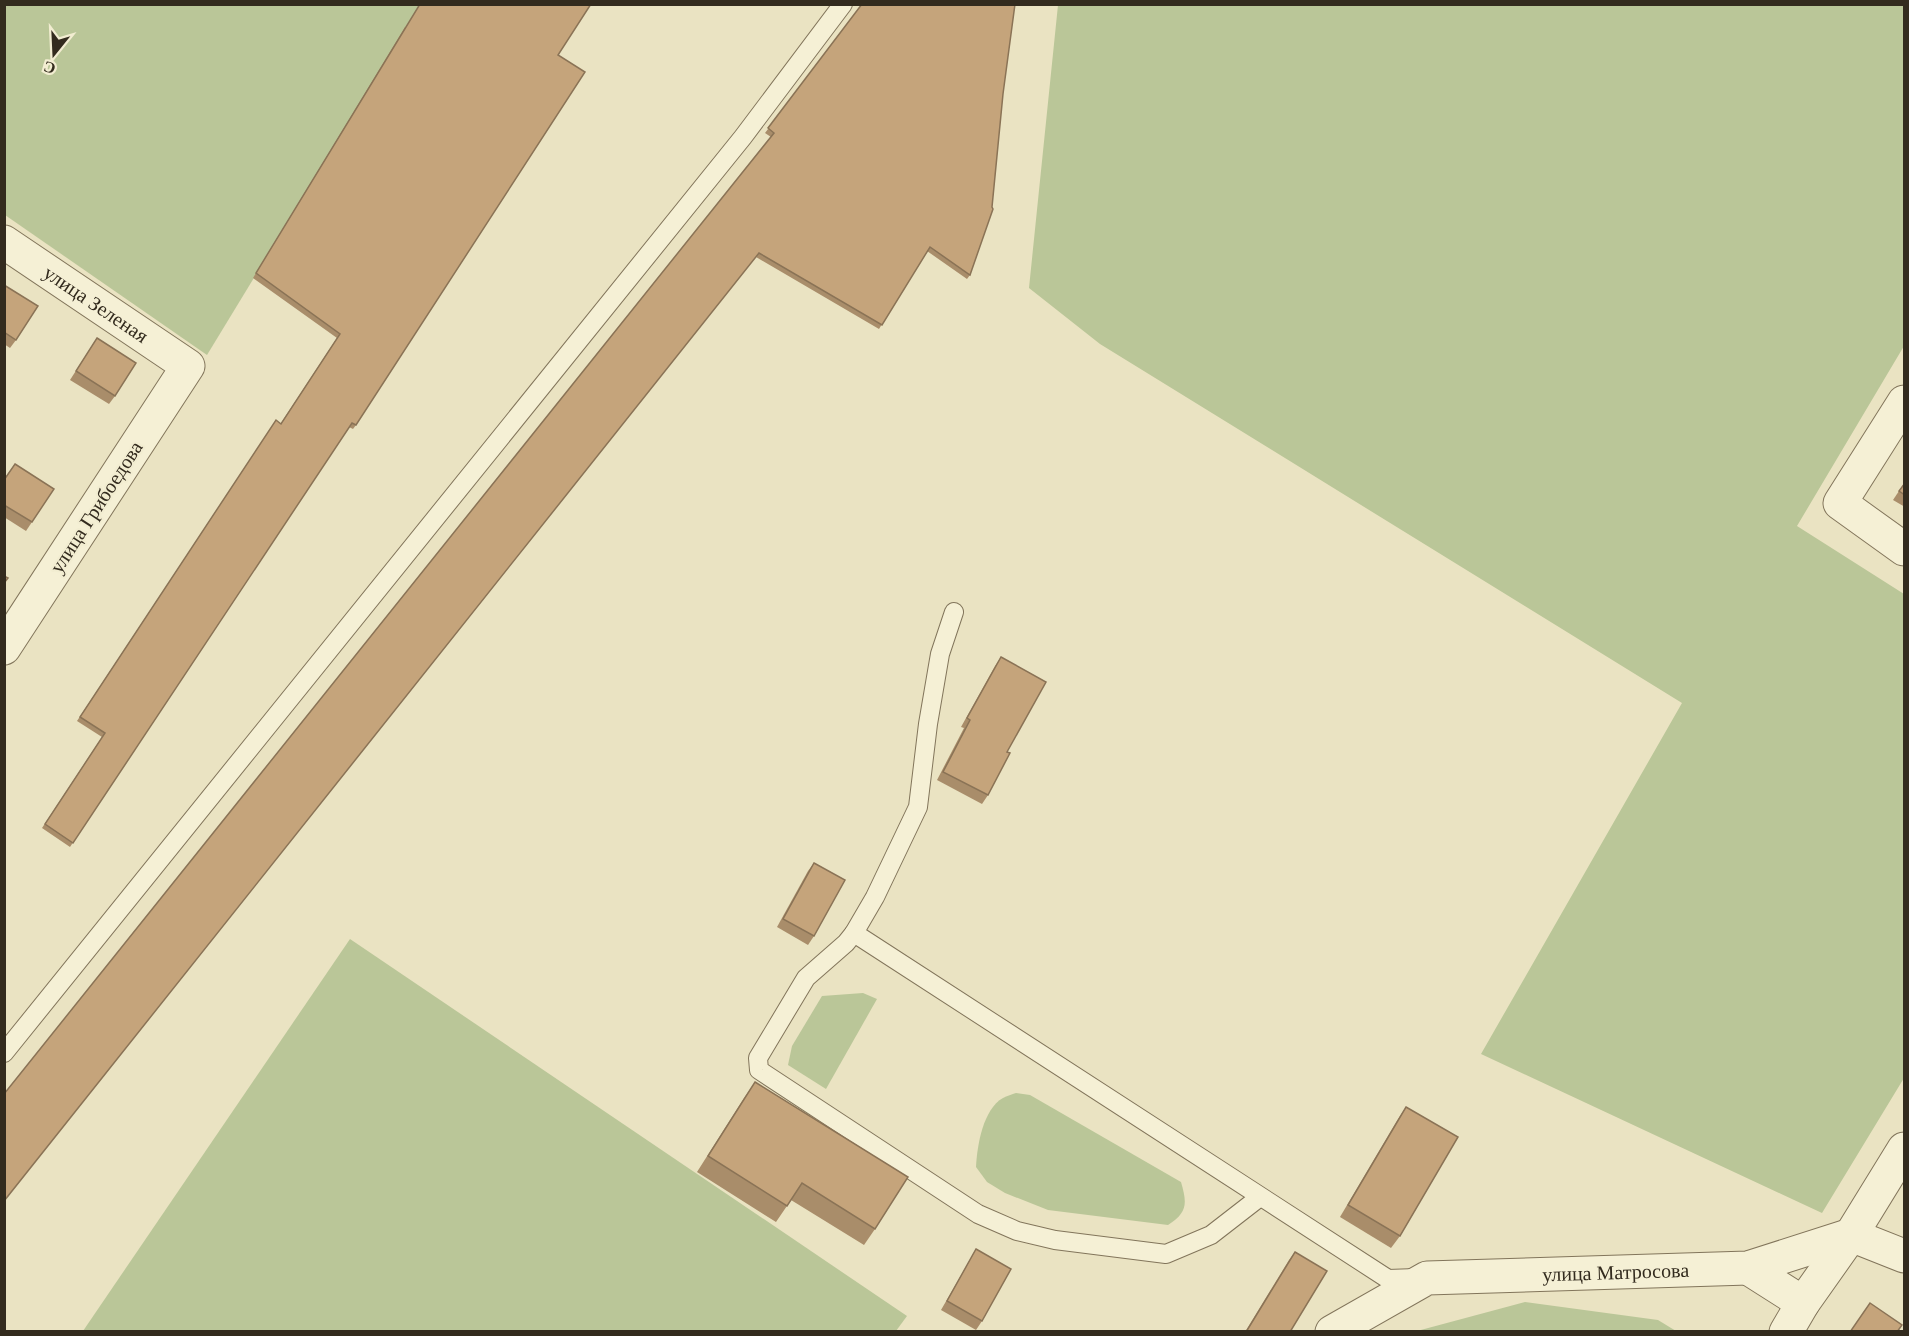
<svg xmlns="http://www.w3.org/2000/svg" width="1909" height="1336" font-family="'Times New Roman',serif">
  <style>
    .green { fill: #bac698 }
    .lines { fill: none; stroke-linecap: round; stroke-linejoin: round }
    .service-casing { stroke: #82755b; stroke-width: 20 }
    .minor-casing { stroke: #82755b; stroke-width: 35 }
    .service { stroke: #f5f0d5; stroke-width: 18 }
    .minor { stroke: #f5f0d5; stroke-width: 33 }
    .wall { fill: #a98d6a }
    .building { fill: #c5a47b; stroke: #8a7356; stroke-width: 1.5 }
    .labels { text-anchor: middle; dominant-baseline: central; stroke-width: 4.5; stroke-linejoin: round; paint-order: stroke }
    .street-label { font-size: 20px; fill: #332b1e; stroke: #f2edd1 }
  </style>
  <rect width="100%" height="100%" fill="#eae3c2"/>
  <g class="green">
    <polygon points="5,5 420,5 207,355 5,215"/>
    <polygon points="1058,5 1904,5 1904,346 1797,526 1904,594 1904,1078 1822,1213 1481,1054 1682,703 1100,344 1029,288"/>
    <polygon points="350,939 907,1316 896,1331 83,1331"/>
    <polygon points="863,993 877,999 826,1089 788,1065 792,1046 822,996"/>
    <path d="M1016,1093l14,2 151,87c6,21 7,30 -13,43l-120,-15 -43,-17 -18,-11 -11,-15c1,-21 7,-58 27,-69 4,-2 9,-4 13,-5z"/>
    <polygon points="1525,1302 1658,1320 1676,1331 1417,1331"/>
  </g>
  <g class="lines">
    <defs>
      <g id="service">
        <polyline points="954,612 940,654 928,724 918,807 875,897 854,933 846,943 806,978 758,1058 759,1070 978,1214 1017,1231 1055,1240 1166,1254 1211,1235 1260,1197"/>
        <polyline points="854,933 1388,1279 1416,1278"/>
        <polyline points="4,1053 743,137 843,4"/>
      </g>
      <g id="minor">
        <path id="s1" d="M4,242l184,124 -184,282"/>
        <polyline points="1904,402 1840,503 1904,549"/>
        <polyline points="1748,1268 1803,1303"/>
        <path id="s2" d="M1332,1332l95,-54 321,-10 103,-33 53,21"/>
        <polyline points="1786,1332 1803,1303 1851,1235 1904,1149"/>
      </g>
    </defs>
    <use href="#service" class="service-casing"/>
    <use href="#minor" class="minor-casing"/>
    <use href="#service" class="service"/>
    <use href="#minor" class="minor"/>
  </g>
  <g class="wall">
    <polygon points="862,4 970,275 967,279 927,251 879,329 756,257 771,137 765,133"/>
    <polygon points="405,27 558,55 356,425 353,429 349,427 70,847 42,828 102,737 77,721 273,425 281,423 337,338 253,278"/>
    <polygon points="4,285 16,340 10,348 4,344"/>
    <polygon points="97,338 115,396 109,404 70,380"/>
    <polygon points="15,464 32,522 26,531 4,517 4,479"/>
    <polygon points="1905,482 1905,507 1893,500"/>
    <polygon points="1001,657 1007,752 988,795 982,804 937,780 964,728 961,727 995,666"/>
    <polygon points="814,863 814,936 808,945 777,927 808,871"/>
    <polygon points="755,1082 875,1229 864,1245 791,1200 776,1222 697,1172 744,1098"/>
    <polygon points="1406,1107 1400,1236 1391,1248 1340,1217 1398,1119"/>
    <polygon points="976,1249 982,1321 976,1330 941,1310 971,1258"/>
    <polygon points="1295,1252 1290,1332 1245,1332 1289,1260"/>
  </g>
  <g class="building">
    <polygon points="420,4 591,4 558,55 585,72 356,425 352,423 73,843 45,824 105,733 80,717 276,420 281,424 340,334 256,273"/>
    <polygon points="862,4 1015,4 1003,94 992,207 993,209 970,275 930,247 882,325 759,253 4,1201 4,1094 774,133 768,128"/>
    <polygon points="4,285 38,306 16,340 4,332"/>
    <polygon points="97,338 136,363 115,396 76,371"/>
    <polygon points="15,464 54,489 32,522 4,505 4,480"/>
    <polygon points="1905,483 1905,495 1899,491"/>
    <polygon points="4,576 8,578 4,583"/>
    <polygon points="1001,657 1046,682 1007,752 1010,753 988,795 943,772 970,720 967,718"/>
    <polygon points="814,863 845,880 814,936 783,919"/>
    <polygon points="755,1082 908,1177 875,1229 802,1183 787,1206 708,1156"/>
    <polygon points="1406,1107 1458,1137 1400,1236 1348,1205"/>
    <polygon points="976,1249 1011,1269 982,1321 947,1301"/>
    <polygon points="1295,1252 1327,1271 1290,1332 1246,1332"/>
    <polygon points="1870,1303 1902,1325 1897,1332 1850,1332"/>
  </g>
  <g class="labels">
    <g class="street-label">
      <text stroke="none"><textPath href="#s1" startOffset="111">улица Зеленая</textPath></text>
      <text transform="translate(96 507) rotate(-57)">улица Грибоедова</text>
      <text stroke="none"><textPath href="#s2" startOffset="298">улица Матросова</textPath></text>
    </g>
  </g>
  <rect width="1909" height="1336" fill="none" stroke="#332b1e" stroke-width="12"/>
  <g transform="translate(54 54) rotate(198)" stroke="#f2edd1" stroke-width="4.5" paint-order="stroke">
  <path d="M0-4.5L10 22L0 15L-10 22Z" fill="#332b1e"/>
  <text y="-9" font-size="16" font-weight="bold" text-anchor="middle" fill="#332b1e">С</text>
  </g>
</svg>
